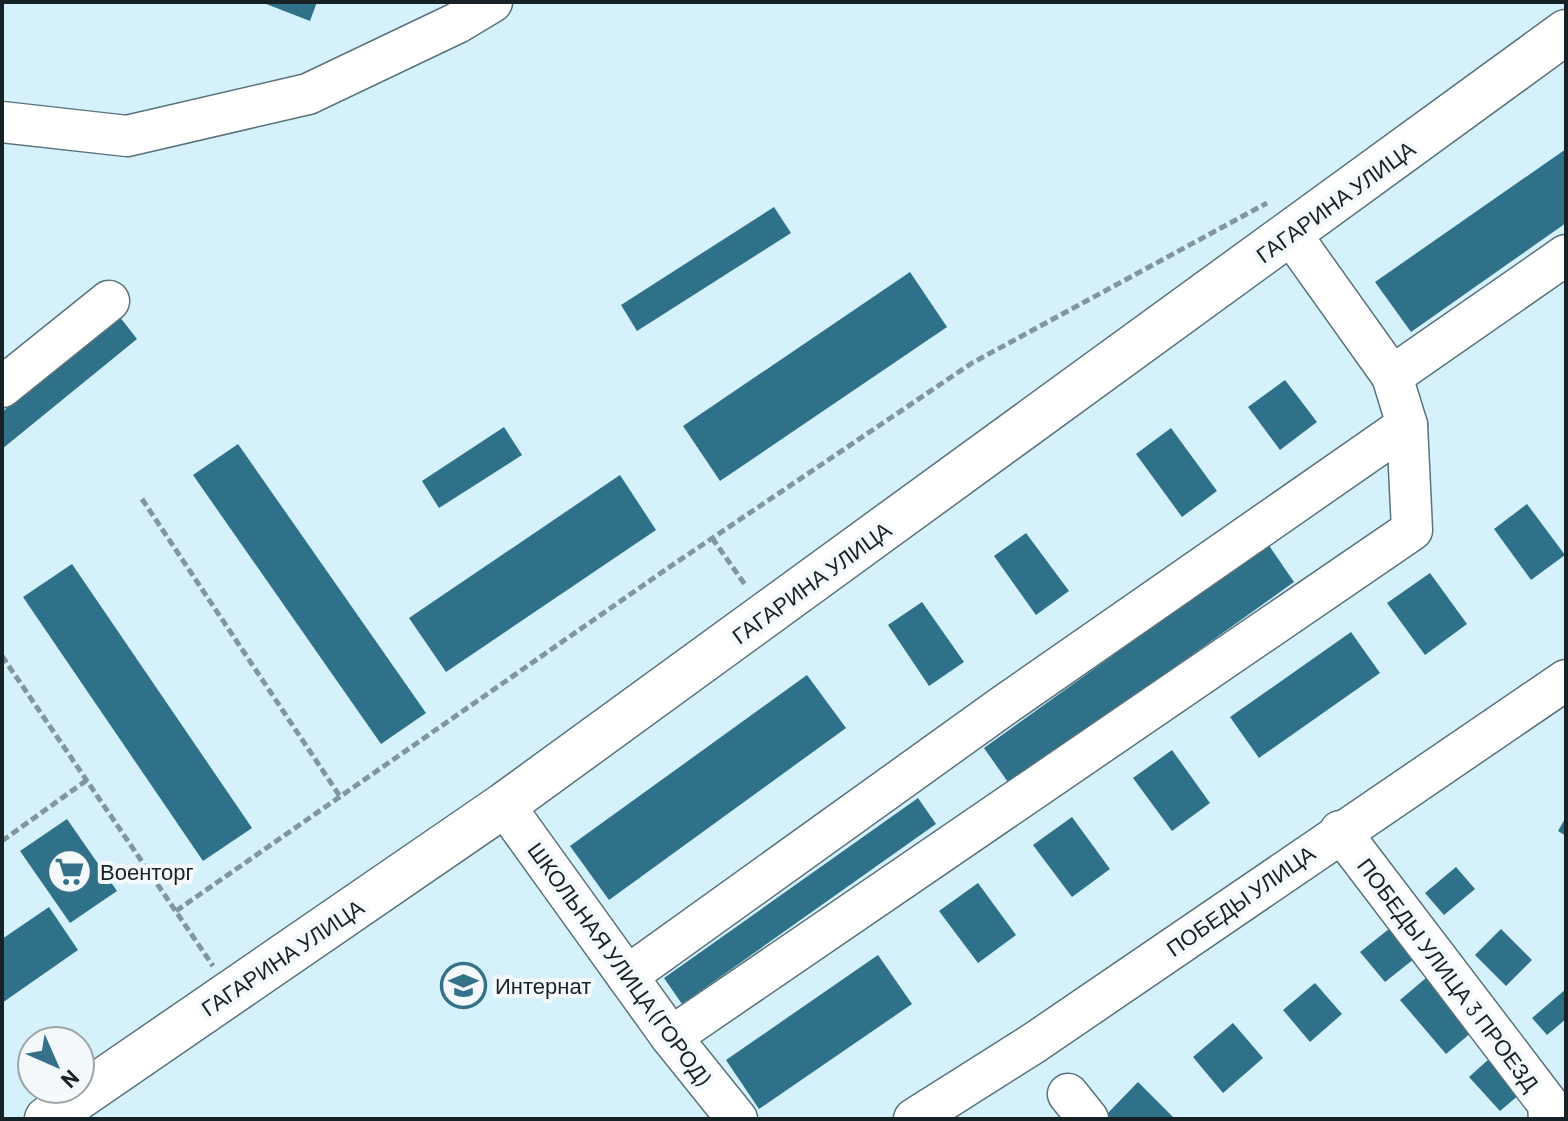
<svg xmlns="http://www.w3.org/2000/svg" width="1568" height="1121" font-family="Barlow,sans-serif">
  <style>
    .building { fill: #2f7189 }
    .lines { fill: none; stroke-linecap: round; stroke-linejoin: round }
    .minor-casing { stroke: #59727c; stroke-width: 43 }
    .major-casing { stroke: #59727c; stroke-width: 47 }
    .path { stroke: #81969d; stroke-width: 5; stroke-dasharray: 8 4; stroke-linecap: butt }
    .minor { stroke: #fff; stroke-width: 40 }
    .major { stroke: #fff; stroke-width: 44 }
    .labels { text-anchor: middle; dominant-baseline: central; stroke-width: 8; stroke-linejoin: round; paint-order: stroke }
    .street-label { font-size: 22px; fill: #172226; stroke: #f4fafc }
    .poi-label { font-size: 22px; fill: #172226; stroke: #f4fafc; text-anchor: start }
  </style>
  <rect width="100%" height="100%" fill="#d5f1fc"/>
  <g class="building">
    <polygon points="261,2 317,2 310,21"/>
    <polygon points="1566,149 1566,223 1411,332 1375,282"/>
    <polygon points="774,207 791,233 637,331 621,305"/>
    <polygon points="910,272 947,327 720,481 683,426"/>
    <polygon points="119,316 137,339 2,449 2,412"/>
    <polygon points="1285,380 1317,422 1280,450 1248,407"/>
    <polygon points="504,427 522,455 439,508 422,481"/>
    <polygon points="1171,428 1217,491 1182,517 1136,454"/>
    <polygon points="238,444 426,713 381,744 193,475"/>
    <polygon points="620,475 656,530 446,672 409,618"/>
    <polygon points="1527,504 1565,555 1531,580 1494,529"/>
    <polygon points="1026,533 1069,591 1036,615 994,556"/>
    <polygon points="1268,544 1294,582 1010,785 984,748"/>
    <polygon points="72,564 252,828 203,861 23,597"/>
    <polygon points="1430,573 1467,624 1425,655 1387,603"/>
    <polygon points="922,602 964,662 929,686 888,625"/>
    <polygon points="1351,632 1380,673 1259,758 1230,717"/>
    <polygon points="807,675 846,728 609,900 570,846"/>
    <polygon points="1172,750 1210,803 1172,831 1133,778"/>
    <polygon points="918,798 936,824 682,1004 664,978"/>
    <polygon points="1072,817 1110,869 1072,897 1033,845"/>
    <polygon points="1566,817 1566,836 1558,831"/>
    <polygon points="67,819 117,891 70,923 20,851"/>
    <polygon points="1456,867 1475,889 1444,915 1425,893"/>
    <polygon points="978,883 1016,935 978,963 939,911"/>
    <polygon points="49,907 78,950 2,1003 2,939"/>
    <polygon points="1394,925 1419,955 1385,982 1360,952"/>
    <polygon points="1501,929 1532,960 1506,986 1475,955"/>
    <polygon points="878,955 912,1004 759,1109 726,1060"/>
    <polygon points="1426,978 1472,1032 1446,1054 1400,1000"/>
    <polygon points="1315,983 1342,1014 1310,1042 1283,1010"/>
    <polygon points="1566,989 1566,1019 1547,1035 1532,1018"/>
    <polygon points="1233,1023 1263,1058 1223,1093 1193,1057"/>
    <polygon points="1489,1059 1520,1094 1500,1111 1469,1077"/>
    <polygon points="1138,1082 1175,1119 1110,1119 1106,1115"/>
  </g>
  <g class="lines">
    <defs>
      <g id="minor">
        <polyline points="2,122 127,136 308,94 457,23 492,2"/>
        <polyline points="1392,376 1566,255"/>
        <polyline points="2,387 109,301"/>
        <polyline points="504,805 671,1037 737,1119"/>
        <polyline points="1340,831 1548,1104 1549,1119"/>
        <polyline points="627,976 1003,706 1407,425"/>
        <polyline points="671,1037 1412,530 1407,425 1392,376 1290,233"/>
        <polyline points="1068,1094 1088,1119"/>
        <polyline points="914,1119 1034,1043 1566,680"/>
      </g>
      <polyline id="major" points="47,1119 504,805 1566,32"/>
    </defs>
    <use href="#minor" class="minor-casing"/>
    <use href="#major" class="major-casing"/>
    <g class="path">
      <polyline points="142,499 341,798"/>
      <polyline points="712,538 746,586"/>
      <polyline points="2,656 213,966"/>
      <polyline points="2,841 87,780"/>
      <polyline points="176,911 668,568 972,363 1267,203"/>
    </g>
    <use href="#minor" class="minor"/>
    <use href="#major" class="major"/>
  </g>
  <defs>
    <symbol id="supermarket-ring" viewBox="-11 -11 22 22"><circle r="9.5" fill="#f4fafc" stroke="#357289" stroke-width="1.5"/><path d="M-6-5.5h2.5l.6 2H6L4.5 2H-2.5L-4.4-4H-6ZM-1.5 3.2a1.3 1.3 0 1 0 .1 0ZM3 3.2a1.3 1.3 0 1 0 .1 0Z" fill="#357289"/></symbol>
    <symbol id="school-ring" viewBox="-11 -11 22 22"><circle r="9.5" fill="#f4fafc" stroke="#357289" stroke-width="1.5"/><path d="M0-5L7-2L0 1L-7-2ZM-4 1L0 2.5L4 1V4Q0 6-4 4Z" fill="#357289"/></symbol>
  </defs>
  <g fill-rule="evenodd">
    <use href="#supermarket-ring" x="44" y="846" width="51" height="51"/>
    <use href="#school-ring" x="438" y="960" width="51" height="51"/>
  </g>
  <g class="labels">
    <g class="street-label">
      <text transform="translate(1335 201) rotate(-36)">ГАГАРИНА УЛИЦА</text>
      <text transform="translate(811 582) rotate(-36)">ГАГАРИНА УЛИЦА</text>
      <text transform="translate(1240 900) rotate(-35)">ПОБЕДЫ УЛИЦА</text>
      <text transform="translate(282 957) rotate(-34)">ГАГАРИНА УЛИЦА</text>
      <text transform="translate(620 963) rotate(54)">ШКОЛЬНАЯ УЛИЦА (ГОРОД)</text>
      <text transform="translate(1449 974) rotate(53)">ПОБЕДЫ УЛИЦА 3 ПРОЕЗД</text>
    </g>
    <g class="poi-label">
      <text x="100" y="871">Военторг</text>
      <text x="495" y="985">Интернат</text>
    </g>
  </g>
  <rect width="1568" height="1121" fill="none" stroke="#172226" stroke-width="8"/>
  <g transform="translate(56 1065) rotate(135)"><circle r="38" fill="#f4fafc" stroke="#9ca4a6" stroke-width="2"/>
  <path d="M0-6L14 30L0 20L-14 30Z" fill="#357289"/>
  <text y="-12" font-size="22" font-weight="bold" text-anchor="middle" fill="#172226">N</text>
  </g>
</svg>
